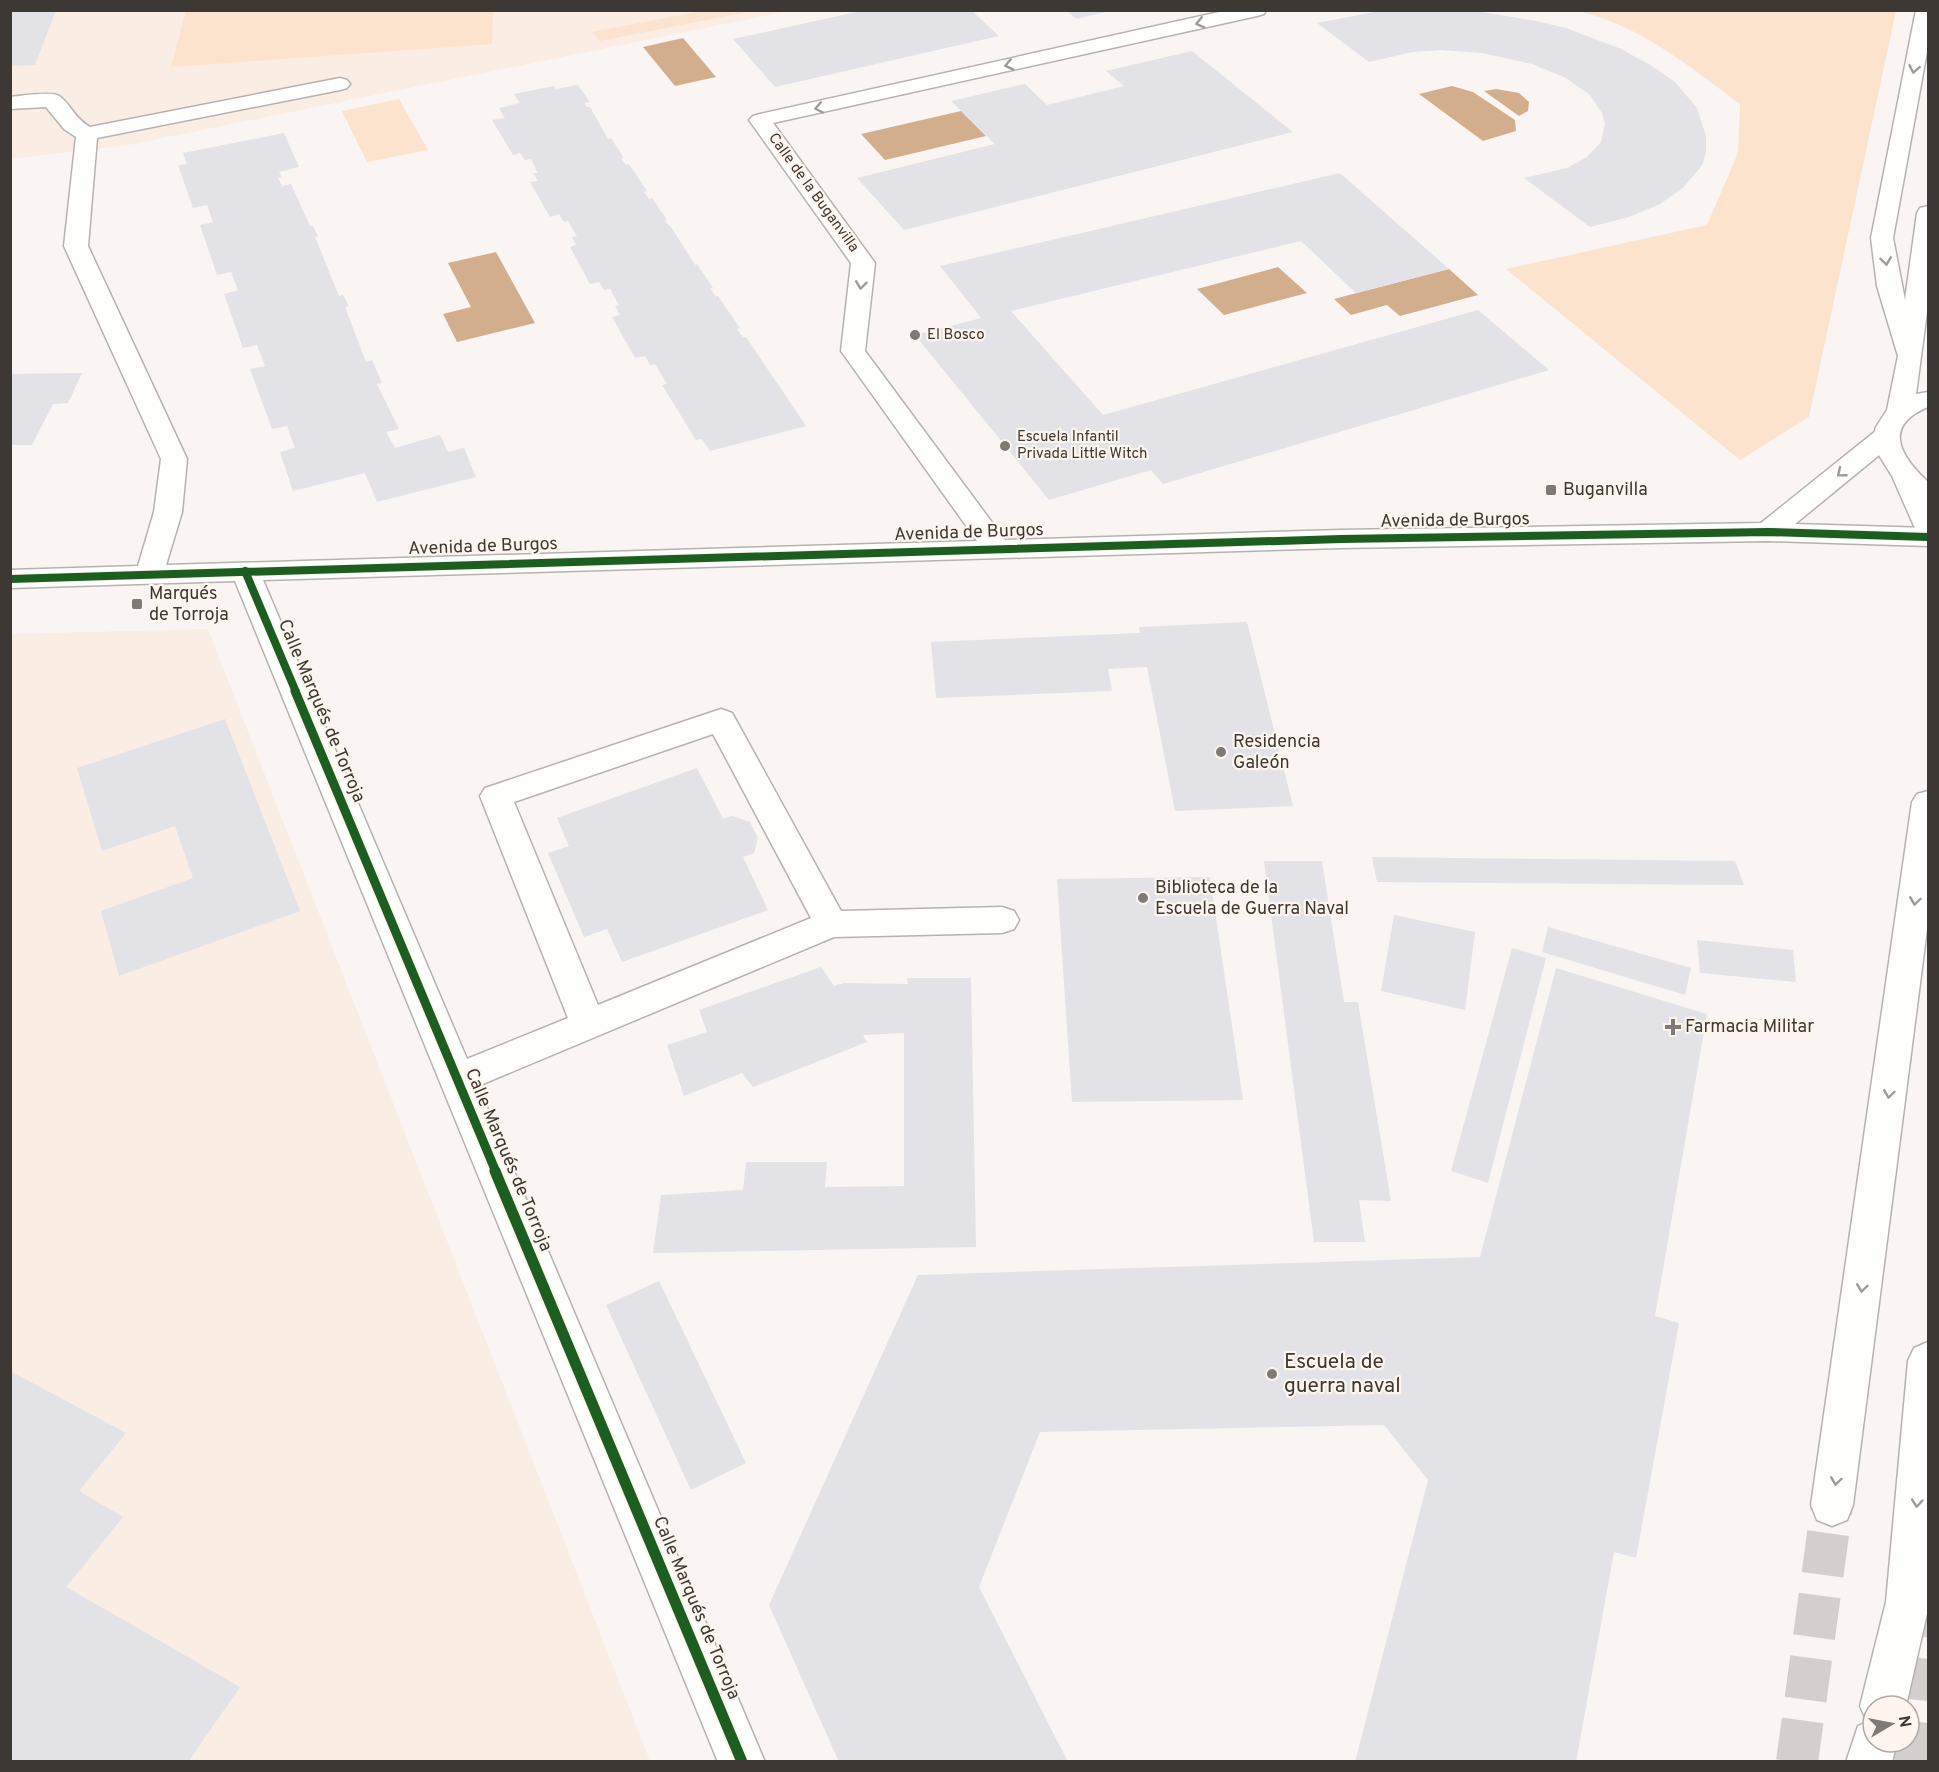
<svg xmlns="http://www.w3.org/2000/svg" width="1939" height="1772" font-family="Overpass,sans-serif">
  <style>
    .built { fill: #faede3 }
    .green { fill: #fce3cd }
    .water { fill: #d2ae8d }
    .building { fill: #e2e2e7 }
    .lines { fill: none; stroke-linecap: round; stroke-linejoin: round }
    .major-tunnel { stroke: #d4cfcc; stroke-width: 42; stroke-dasharray: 42 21; stroke-linecap: butt }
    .minor-casing { stroke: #b7b2af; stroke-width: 3 }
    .major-casing { stroke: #b7b2af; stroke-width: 3 }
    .minor { fill: #fefefd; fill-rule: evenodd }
    .major { fill: #fefefd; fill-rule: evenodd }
    .cycleway-far2-casing { stroke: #fdf5ee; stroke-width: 10 }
    .cycleway-far1-casing { stroke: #fdf5ee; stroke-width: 13 }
    .cycleway-casing { stroke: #fdf5ee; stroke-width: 15 }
    .cycleway-far2 { stroke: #1b5e20; stroke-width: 8 }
    .cycleway-far1 { stroke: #1b5e20; stroke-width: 9 }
    .cycleway { stroke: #1b5e20; stroke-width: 11 }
    .oneway { stroke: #9e9b98 }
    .poi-dot { fill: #7f7a76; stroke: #fdf5ee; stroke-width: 2 }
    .labels { text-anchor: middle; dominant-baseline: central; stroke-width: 4.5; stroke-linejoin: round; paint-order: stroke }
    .far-street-label { font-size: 15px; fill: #3d3833; stroke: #fdf5ee }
    .far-poi-label { font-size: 15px; fill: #3d3833; stroke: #fdf5ee; text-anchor: start }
    .poi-label { font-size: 18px; fill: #3d3833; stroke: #fdf5ee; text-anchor: start }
    .street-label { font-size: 18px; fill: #3d3833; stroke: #fdf5ee }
    .near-poi-label { font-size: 21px; fill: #3d3833; stroke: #fdf5ee; text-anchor: start }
  </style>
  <rect width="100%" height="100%" fill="#faf5f2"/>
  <g class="built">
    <polygon points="10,11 789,11 128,145 11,159"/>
    <polygon points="208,629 650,1761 11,1761 10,634"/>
  </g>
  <g class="green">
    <polygon points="186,11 493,11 492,44 171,67"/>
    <polygon points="702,11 752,11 600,41 592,32"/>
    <path d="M1578,11h318l-87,406 -69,43 -234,-191 201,-44 31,-72 2,-49c-53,-39 -97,-77 -162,-93z"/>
    <polygon points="399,99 428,150 367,162 342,111"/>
  </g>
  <g class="water">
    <polygon points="683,38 716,77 675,86 643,47"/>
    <polygon points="1452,86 1473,92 1515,120 1516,131 1483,141 1419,94"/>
    <polygon points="1496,89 1519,93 1529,102 1528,111 1519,116 1484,91"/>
    <polygon points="961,111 986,136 885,160 861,134"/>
    <polygon points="496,252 535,323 457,342 443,314 471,307 448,263"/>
    <polygon points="1278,267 1307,293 1224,315 1197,289"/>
    <polygon points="1449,269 1478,295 1400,316 1387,305 1351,315 1334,299"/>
  </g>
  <g class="building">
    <polygon points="10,10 56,10 35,65 10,66"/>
    <polygon points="865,10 971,10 999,36 775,87 733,39"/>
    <polygon points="1066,10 1110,10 1110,11 1076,19"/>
    <polygon points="1469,10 1536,21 1566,28 1621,49 1652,66 1675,82 1697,108 1706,136 1706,151 1703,164 1683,188 1660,204 1629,217 1590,227 1524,178 1567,168 1587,157 1601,142 1605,124 1602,113 1590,95 1580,88 1566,78 1532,64 1482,53 1441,50 1413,52 1369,62 1317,23 1380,11"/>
    <polygon points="1192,51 1293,132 904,230 857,178 995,144 951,101 1025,84 1047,105 1124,86 1106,71"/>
    <polygon points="578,85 590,102 584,103 587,107 590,107 608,139 611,138 624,158 621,158 626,165 629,164 647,191 644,192 649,199 652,198 667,220 664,220 671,227 695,265 697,264 713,288 710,288 716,297 718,296 740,328 737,329 743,337 746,337 806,426 710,451 702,439 696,440 662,385 667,384 655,364 650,365 645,356 635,358 612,317 620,315 615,306 619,305 610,289 604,290 599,282 590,284 570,247 576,245 572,237 577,236 568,221 564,222 559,214 550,217 530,182 538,181 533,173 538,173 531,159 525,160 520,153 513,155 492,120 505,118 499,108 520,103 514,94 554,86 556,89"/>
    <polygon points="284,133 299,167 279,172 282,177 278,178 282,186 291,184 310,226 313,226 318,236 315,237 339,296 343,295 349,306 345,307 366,362 372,360 382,383 377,384 399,429 386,432 395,448 440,435 448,452 464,448 476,477 377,502 365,473 293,491 280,452 295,448 287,426 272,429 250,369 265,366 257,345 243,348 224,294 238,290 231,272 217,275 200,225 213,222 207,205 193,208 178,165 187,164 183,153"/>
    <polygon points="1340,173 1449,269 1356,293 1301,241 1011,311 1103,415 1478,310 1549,370 1163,484 1151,470 1049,500 915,335 981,318 940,266"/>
    <polygon points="82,373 68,403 53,404 32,445 10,445 10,374"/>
    <polygon points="1247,622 1293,806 1175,811 1147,667 1108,669 1112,691 936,698 931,642 1140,633 1139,627"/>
    <polygon points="225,719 300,911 119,976 101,911 193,878 175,826 102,851 77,768"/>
    <polygon points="697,768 723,819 732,816 750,822 758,838 754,853 743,857 768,910 622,962 607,929 584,937 548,853 569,846 557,818"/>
    <polygon points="1372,857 1735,861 1744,885 1377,882"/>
    <polygon points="1264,861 1322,861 1344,1002 1358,1002 1391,1201 1359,1200 1365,1242 1314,1242"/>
    <polygon points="1210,877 1243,1100 1072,1102 1057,879"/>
    <polygon points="1394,915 1475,932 1465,1010 1381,991"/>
    <polygon points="1548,927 1691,968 1685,995 1542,952"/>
    <polygon points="1697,940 1793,950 1796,982 1700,973"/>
    <polygon points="1512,948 1546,958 1488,1183 1451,1171"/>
    <polygon points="821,967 834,986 844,983 908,984 907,978 971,978 976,1247 653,1253 661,1195 743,1190 746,1162 827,1162 825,1187 904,1186 904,1033 863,1035 867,1042 753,1087 742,1073 684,1096 667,1045 707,1032 699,1010"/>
    <polygon points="1556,968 1707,1014 1655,1316 1679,1323 1636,1558 1614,1552 1576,1762 1355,1762 1428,1480 1384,1425 1040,1432 979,1587 1068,1762 839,1762 769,1605 918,1275 1480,1257"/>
    <polygon points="659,1281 746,1463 691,1490 606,1305"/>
    <polygon points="10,1371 126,1433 79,1491 123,1517 66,1587 240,1687 188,1762 10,1762"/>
  </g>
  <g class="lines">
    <g class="major-tunnel">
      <polyline points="1797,1762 1832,1505"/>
      <polyline points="1907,1762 1918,1704 1928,1608"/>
    </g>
    <defs>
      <path id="minor" d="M1228,10h38l-2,4 -7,2 -484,107 102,140 -10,88 140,189 336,-10 420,-7 116,-93 9,-2 9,2 4,6 -4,6 -100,82 133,4v18l-160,-5 -427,7 -1078,32 204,479 101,-41 -88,-222 5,-8 236,-79 11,4 4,7 105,191 161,-4 12,4 5,9 -5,9 -12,4 -168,4 -356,149 287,676h-47l-483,-1181 -225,7v-18l128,-4 16,-54 7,-53 -97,-213 12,-109 -12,-8 -18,-22 -36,2v-12c10,-1 42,-6 49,-1 12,8 14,21 31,31l250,-49 7,2 3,4 -3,4 -7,2 -243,48 -9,108 99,213 -5,53 -16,53 811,-24 -136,-190 10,-88 -102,-143 4,-4 7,-2zM713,734l98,184 -213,87 -84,-203z"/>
      <g id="major">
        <path d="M1916,10h12v36l-35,192 12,62 12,-87 3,-5 8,-2v98l-12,90 12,-2v15c-46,19 -28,49 0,75v53l-10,-3 -4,-6 -22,-50 -17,-27 -2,-11 3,-11 11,-17 11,-54 -21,-70 -6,-48z"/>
        <polygon points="1928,791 1928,921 1853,1505 1847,1520 1832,1526 1817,1520 1811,1505 1912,802 1917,794"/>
        <polygon points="1928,1342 1928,1609 1906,1706 1873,1706 1873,1742 1897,1742 1892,1762 1846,1762 1858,1726 1867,1722 1860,1706 1886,1602 1908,1361 1914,1348"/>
      </g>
    </defs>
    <use href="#minor" class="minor-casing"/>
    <use href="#major" class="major-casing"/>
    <use href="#minor" class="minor"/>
    <use href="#major" class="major"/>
    <defs>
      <g id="cycleway-far2">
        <polyline points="245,571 296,692"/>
        <polyline points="10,579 1341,539 1768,532 1928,537"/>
      </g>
      <polyline id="cycleway-far1" points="295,691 496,1172"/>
      <polyline id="cycleway" points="495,1171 742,1762"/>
    </defs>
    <use href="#cycleway-far2" class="cycleway-far2-casing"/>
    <use href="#cycleway-far1" class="cycleway-far1-casing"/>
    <use href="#cycleway" class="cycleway-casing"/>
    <use href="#cycleway-far2" class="cycleway-far2"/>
    <use href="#cycleway-far1" class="cycleway-far1"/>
    <use href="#cycleway" class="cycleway"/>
  </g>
  <defs><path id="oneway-chevron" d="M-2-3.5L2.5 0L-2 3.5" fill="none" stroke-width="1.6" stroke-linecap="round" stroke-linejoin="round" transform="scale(1.5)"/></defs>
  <g class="oneway">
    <use href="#oneway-chevron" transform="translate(1200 23) rotate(167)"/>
    <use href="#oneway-chevron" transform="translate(1009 65) rotate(167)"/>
    <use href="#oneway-chevron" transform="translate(1914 69) rotate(101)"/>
    <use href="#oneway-chevron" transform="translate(819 108) rotate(168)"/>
    <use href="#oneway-chevron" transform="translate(1886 261) rotate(82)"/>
    <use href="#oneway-chevron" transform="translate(861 285) rotate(97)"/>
    <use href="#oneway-chevron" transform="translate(1841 473) rotate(141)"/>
    <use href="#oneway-chevron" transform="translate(1915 901) rotate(98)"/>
    <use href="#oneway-chevron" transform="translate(1889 1094) rotate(98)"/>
    <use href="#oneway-chevron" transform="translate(1862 1288) rotate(98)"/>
    <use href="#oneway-chevron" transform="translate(1836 1481) rotate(98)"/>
    <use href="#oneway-chevron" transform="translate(1917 1503) rotate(95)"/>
  </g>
  <g class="poi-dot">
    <circle cx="915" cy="335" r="6"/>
    <circle cx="1005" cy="446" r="6"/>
    <rect x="1545" y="484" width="12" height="12" rx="3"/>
    <rect x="131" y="598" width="12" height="12" rx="3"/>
    <circle cx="1221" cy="752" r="6"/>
    <circle cx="1143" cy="898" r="6"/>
    <path d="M1670 1018h6v6h6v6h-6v6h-6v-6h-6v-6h6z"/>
    <circle cx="1272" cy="1374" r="6"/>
  </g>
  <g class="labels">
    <g class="far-street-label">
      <text transform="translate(813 193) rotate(54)">Calle de la Buganvilla</text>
    </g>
    <g class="far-poi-label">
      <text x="927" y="335">El Bosco</text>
      <text x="1017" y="437">Escuela Infantil<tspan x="1017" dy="17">Privada Little Witch</tspan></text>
    </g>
    <g class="poi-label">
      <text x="1563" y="490">Buganvilla</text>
      <text x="149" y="594">Marqués<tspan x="149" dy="21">de Torroja</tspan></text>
      <text x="1233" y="742">Residencia<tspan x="1233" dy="21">Galeón</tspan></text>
      <text x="1155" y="888">Biblioteca de la<tspan x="1155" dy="21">Escuela de Guerra Naval</tspan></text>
      <text x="1685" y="1027">Farmacia Militar</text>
    </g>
    <g class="street-label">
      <text transform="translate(1455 521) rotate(-1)">Avenida de Burgos</text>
      <text transform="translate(969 533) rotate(-2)">Avenida de Burgos</text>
      <text transform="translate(483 547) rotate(-2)">Avenida de Burgos</text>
      <text transform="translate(321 711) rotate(67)">Calle Marqués de Torroja</text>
      <text transform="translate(508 1160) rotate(67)">Calle Marqués de Torroja</text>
      <text transform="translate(696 1608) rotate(67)">Calle Marqués de Torroja</text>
    </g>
    <g class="near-poi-label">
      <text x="1284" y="1362">Escuela de<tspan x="1284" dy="24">guerra naval</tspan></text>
    </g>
  </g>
  <rect width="1939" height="1772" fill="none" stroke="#3d3833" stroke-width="24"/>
  <g transform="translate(1891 1724) rotate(80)"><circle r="28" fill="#fdf5ee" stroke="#b0a9a3" stroke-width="1.5"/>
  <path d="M0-4.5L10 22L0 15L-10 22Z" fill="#7f7a76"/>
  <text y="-9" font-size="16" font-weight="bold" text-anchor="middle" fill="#3d3833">N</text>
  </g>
</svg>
